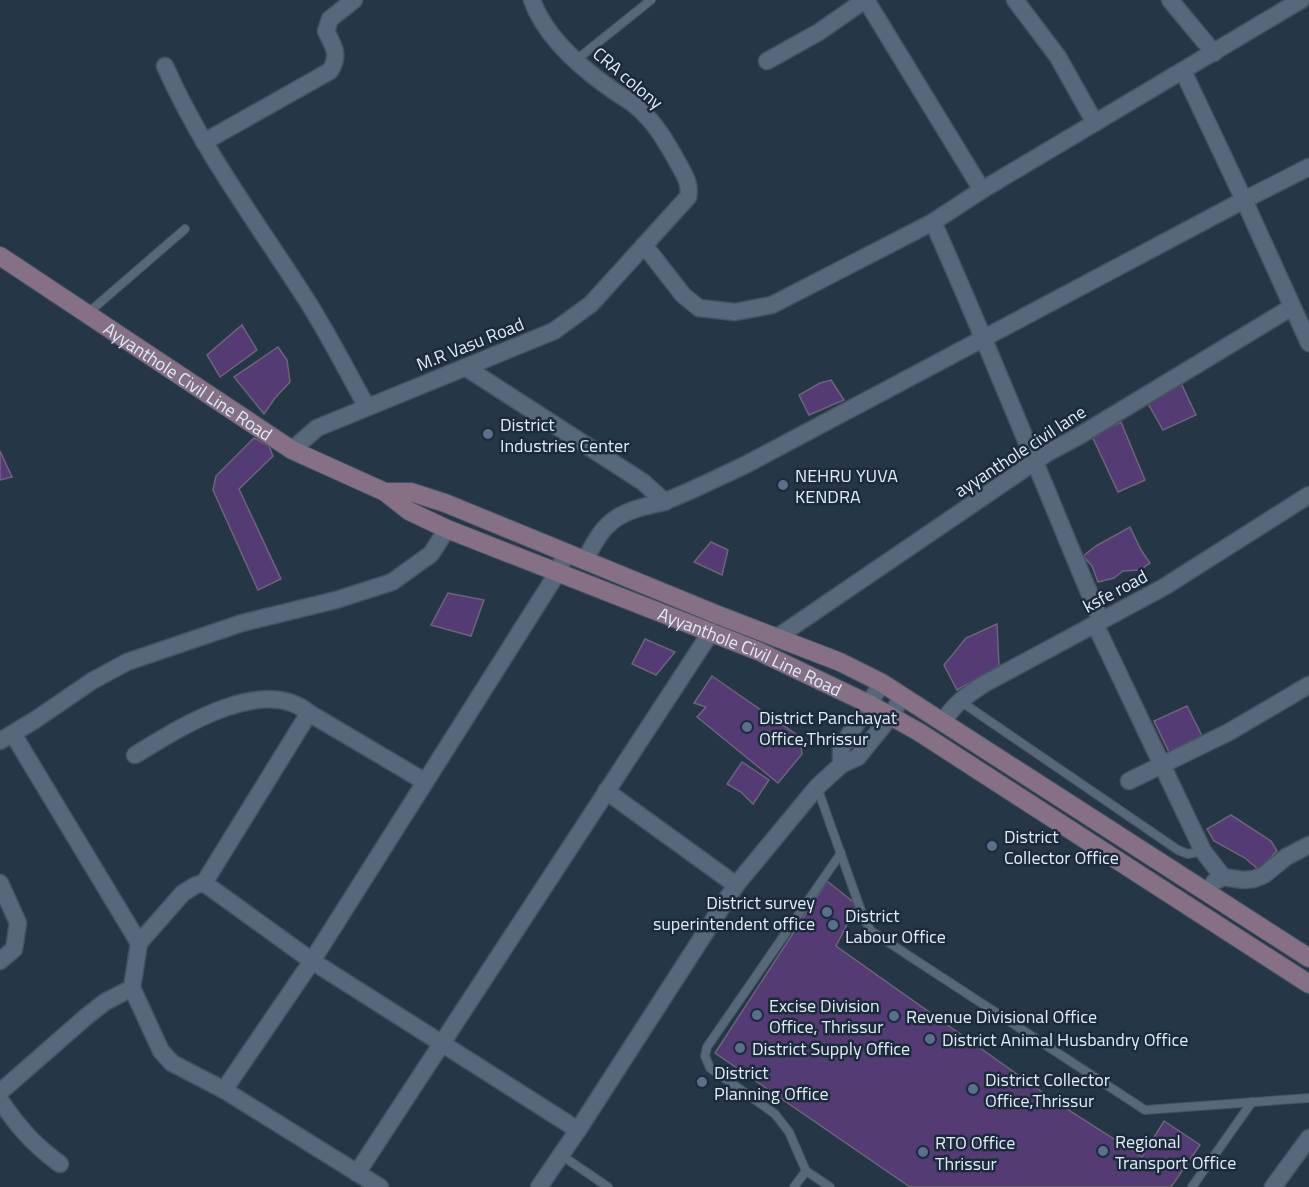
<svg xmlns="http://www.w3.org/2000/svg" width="1309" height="1187" font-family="'Titillium Web',sans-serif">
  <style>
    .building { fill: #543b73; stroke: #6d647a; stroke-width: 1.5 }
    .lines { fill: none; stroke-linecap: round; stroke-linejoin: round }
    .lane-casing { stroke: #445361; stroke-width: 10 }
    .street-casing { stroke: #445361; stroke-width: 19 }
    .secondary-casing { stroke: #445361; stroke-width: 20 }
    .lane { stroke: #56687a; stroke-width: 8 }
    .street { stroke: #56687a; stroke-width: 16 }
    .secondary { stroke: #867184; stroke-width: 18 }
    .service-dot { fill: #5c6f8a; stroke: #1b2b3b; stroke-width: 2 }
    .labels { text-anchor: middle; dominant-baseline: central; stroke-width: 5; stroke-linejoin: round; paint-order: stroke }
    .street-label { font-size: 18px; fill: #e1ebf6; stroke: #1b2b3b }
    .poi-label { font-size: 18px; fill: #e1ebf6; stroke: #1b2b3b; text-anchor: start }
  </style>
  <rect width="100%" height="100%" fill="#253646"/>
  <g class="building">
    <polygon points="242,325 257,350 220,377 207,355"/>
    <polygon points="278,347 287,360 290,382 275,398 264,414 234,377"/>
    <polygon points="831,380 844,400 809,415 799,395 820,383"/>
    <polygon points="1181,383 1196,415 1163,430 1146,400"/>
    <polygon points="1121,422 1145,480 1118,492 1092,436"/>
    <polygon points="254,438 269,446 273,456 239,489 281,579 258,590 213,490 216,476"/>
    <polygon points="0,451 12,477 0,480"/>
    <polygon points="1130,527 1141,550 1150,563 1140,570 1123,571 1114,578 1098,582 1092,566 1083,556 1096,546"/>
    <polygon points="711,542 728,550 722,575 694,562"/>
    <polygon points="448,593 484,600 471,636 431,625"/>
    <polygon points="997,624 999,666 957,690 944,665 966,638"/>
    <polygon points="645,639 675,652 656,675 632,664"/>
    <polygon points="712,676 800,737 802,754 778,783 697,717 706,707 694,703"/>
    <polygon points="1187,706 1202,736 1169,752 1154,721"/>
    <polygon points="742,762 769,780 753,804 741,792 727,784"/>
    <polygon points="1231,815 1271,841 1277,851 1259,870 1245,858 1214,841 1207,829"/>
    <polygon points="827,881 857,905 836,946 1059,1104 1142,1157 1164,1121 1200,1145 1171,1187 910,1187 715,1053"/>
  </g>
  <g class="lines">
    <defs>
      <g id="lane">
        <polyline points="576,60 651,0"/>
        <polyline points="88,313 185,229"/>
        <polyline points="960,701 1178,850 1188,854 1203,851"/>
        <polyline points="817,787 864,919 871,931 1145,1110 1309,1098"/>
        <polyline points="561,1155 608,1187"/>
        <polyline points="794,1187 806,1171"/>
        <polyline points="830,1187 806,1171 789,1132 775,1114 710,1068 705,1056 707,1047 841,853"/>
        <polyline points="1192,1187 1252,1102"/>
      </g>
      <g id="street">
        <polyline points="866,0 982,190"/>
        <polyline points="1015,0 1058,57 1095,123"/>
        <polyline points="1170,0 1214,53"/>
        <polyline points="767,61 819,32 865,0"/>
        <path d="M165,66c36,82 91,155 139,230 23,35 42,74 63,111"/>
        <path d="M204,142l126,-71c10,-16 4,-24 -4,-40l4,-12 24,-19"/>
        <polyline points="1309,167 1244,200 1309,343"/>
        <path d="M933,222c59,132 112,266 168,399"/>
        <polyline points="644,245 683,295 699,308 735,312 772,305 933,222 982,190 1301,0"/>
        <polyline points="465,367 643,482 665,502"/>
        <path d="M292,450l25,-22 237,-97 37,-27 97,-107c3,-13 -4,-23 -10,-34 -11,-20 -23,-41 -41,-56 -8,-7 -18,-12 -26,-18 -31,-22 -66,-52 -79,-89"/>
        <path d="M585,560c13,-25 22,-42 51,-51 10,-4 22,-4 32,-9 26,-10 51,-23 77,-35l499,-265 -61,-129"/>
        <polyline points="1095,624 1203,851 1223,877"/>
        <polyline points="776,638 1049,452 1079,436 1292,307"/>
        <path d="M943,722c11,-18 24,-27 41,-38l180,-97 145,-92"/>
        <polyline points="13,734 139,943"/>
        <polyline points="0,741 35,720 92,681 127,662 242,623 336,600 392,582 431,554 447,529"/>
        <path d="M135,755c41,-25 128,-82 174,-42l115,68"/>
        <polyline points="841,765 841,748 882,683"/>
        <polyline points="1129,781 1229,732 1309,685"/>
        <polyline points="606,791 736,885"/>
        <polyline points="1214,882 1223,877 1243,880 1254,879 1264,875 1286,857 1309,845"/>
        <polyline points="0,883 18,923 14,949 0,961"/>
        <polyline points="204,883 309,713"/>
        <polyline points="224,1090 312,961 578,1130"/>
        <polyline points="0,1092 87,1016 105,1002 132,988"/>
        <path d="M0,1100c18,27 34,45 60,64"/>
        <polyline points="357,1173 711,632"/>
        <polyline points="380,1187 224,1090 172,1063 161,1051 132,988 139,943 183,893 196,885 204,883 312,961 558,572 566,552"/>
        <polyline points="539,1187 578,1130 736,885 817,787 841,765 858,757 891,716 902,696"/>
        <polyline points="1273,1187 1309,1138"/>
      </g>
      <g id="secondary">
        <path id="s1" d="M0,256l292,194 93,42 24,19 38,18 311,122 111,53 50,28 390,252"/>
        <polyline points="385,492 411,492 445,503 718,615 840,662 882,683 1309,958"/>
      </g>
    </defs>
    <use href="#lane" class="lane-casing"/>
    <use href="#street" class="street-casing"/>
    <use href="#secondary" class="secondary-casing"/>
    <use href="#lane" class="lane"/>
    <use href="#street" class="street"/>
    <use href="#secondary" class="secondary"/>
  </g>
  <g class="service-dot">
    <circle cx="488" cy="434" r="6"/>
    <circle cx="783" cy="485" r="6"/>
    <circle cx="747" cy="727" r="6"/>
    <circle cx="992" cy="846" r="6"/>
    <circle cx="827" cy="912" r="6"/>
    <circle cx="833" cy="925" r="6"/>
    <circle cx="757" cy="1015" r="6"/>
    <circle cx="894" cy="1016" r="6"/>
    <circle cx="930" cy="1039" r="6"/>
    <circle cx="740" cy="1048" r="6"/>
    <circle cx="702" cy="1082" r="6"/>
    <circle cx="973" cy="1089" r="6"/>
    <circle cx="1103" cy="1151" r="6"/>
    <circle cx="923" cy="1152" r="6"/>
  </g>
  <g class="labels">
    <g class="street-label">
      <text transform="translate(628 78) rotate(40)">CRA colony</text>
      <text transform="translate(470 344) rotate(-22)">M.R Vasu Road</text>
      <text stroke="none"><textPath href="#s1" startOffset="226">Ayyanthole Civil Line Road</textPath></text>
      <text transform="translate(1020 451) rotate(-33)">ayyanthole civil lane</text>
      <text transform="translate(1115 591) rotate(-28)">ksfe road</text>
      <text stroke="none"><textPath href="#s1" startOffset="852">Ayyanthole Civil Line Road</textPath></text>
    </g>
    <g class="poi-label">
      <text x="500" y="424">District<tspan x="500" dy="21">Industries Center</tspan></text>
      <text x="795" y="475">NEHRU YUVA<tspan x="795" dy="21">KENDRA</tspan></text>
      <text x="759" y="717">District Panchayat<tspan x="759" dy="21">Office,Thrissur</tspan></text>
      <text x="1004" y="836">District<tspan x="1004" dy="21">Collector Office</tspan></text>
      <text x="815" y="902" text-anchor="end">District survey<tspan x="815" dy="21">superintendent office</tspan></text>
      <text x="845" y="915">District<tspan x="845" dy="21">Labour Office</tspan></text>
      <text x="769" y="1005">Excise Division<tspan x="769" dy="21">Office, Thrissur</tspan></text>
      <text x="906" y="1016">Revenue Divisional Office</text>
      <text x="942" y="1039">District Animal Husbandry Office</text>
      <text x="752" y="1048">District Supply Office</text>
      <text x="714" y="1072">District<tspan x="714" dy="21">Planning Office</tspan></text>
      <text x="985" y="1079">District Collector<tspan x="985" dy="21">Office,Thrissur</tspan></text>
      <text x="1115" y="1141">Regional<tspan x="1115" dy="21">Transport Office</tspan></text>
      <text x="935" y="1142">RTO Office<tspan x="935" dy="21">Thrissur</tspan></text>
    </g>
  </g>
</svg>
